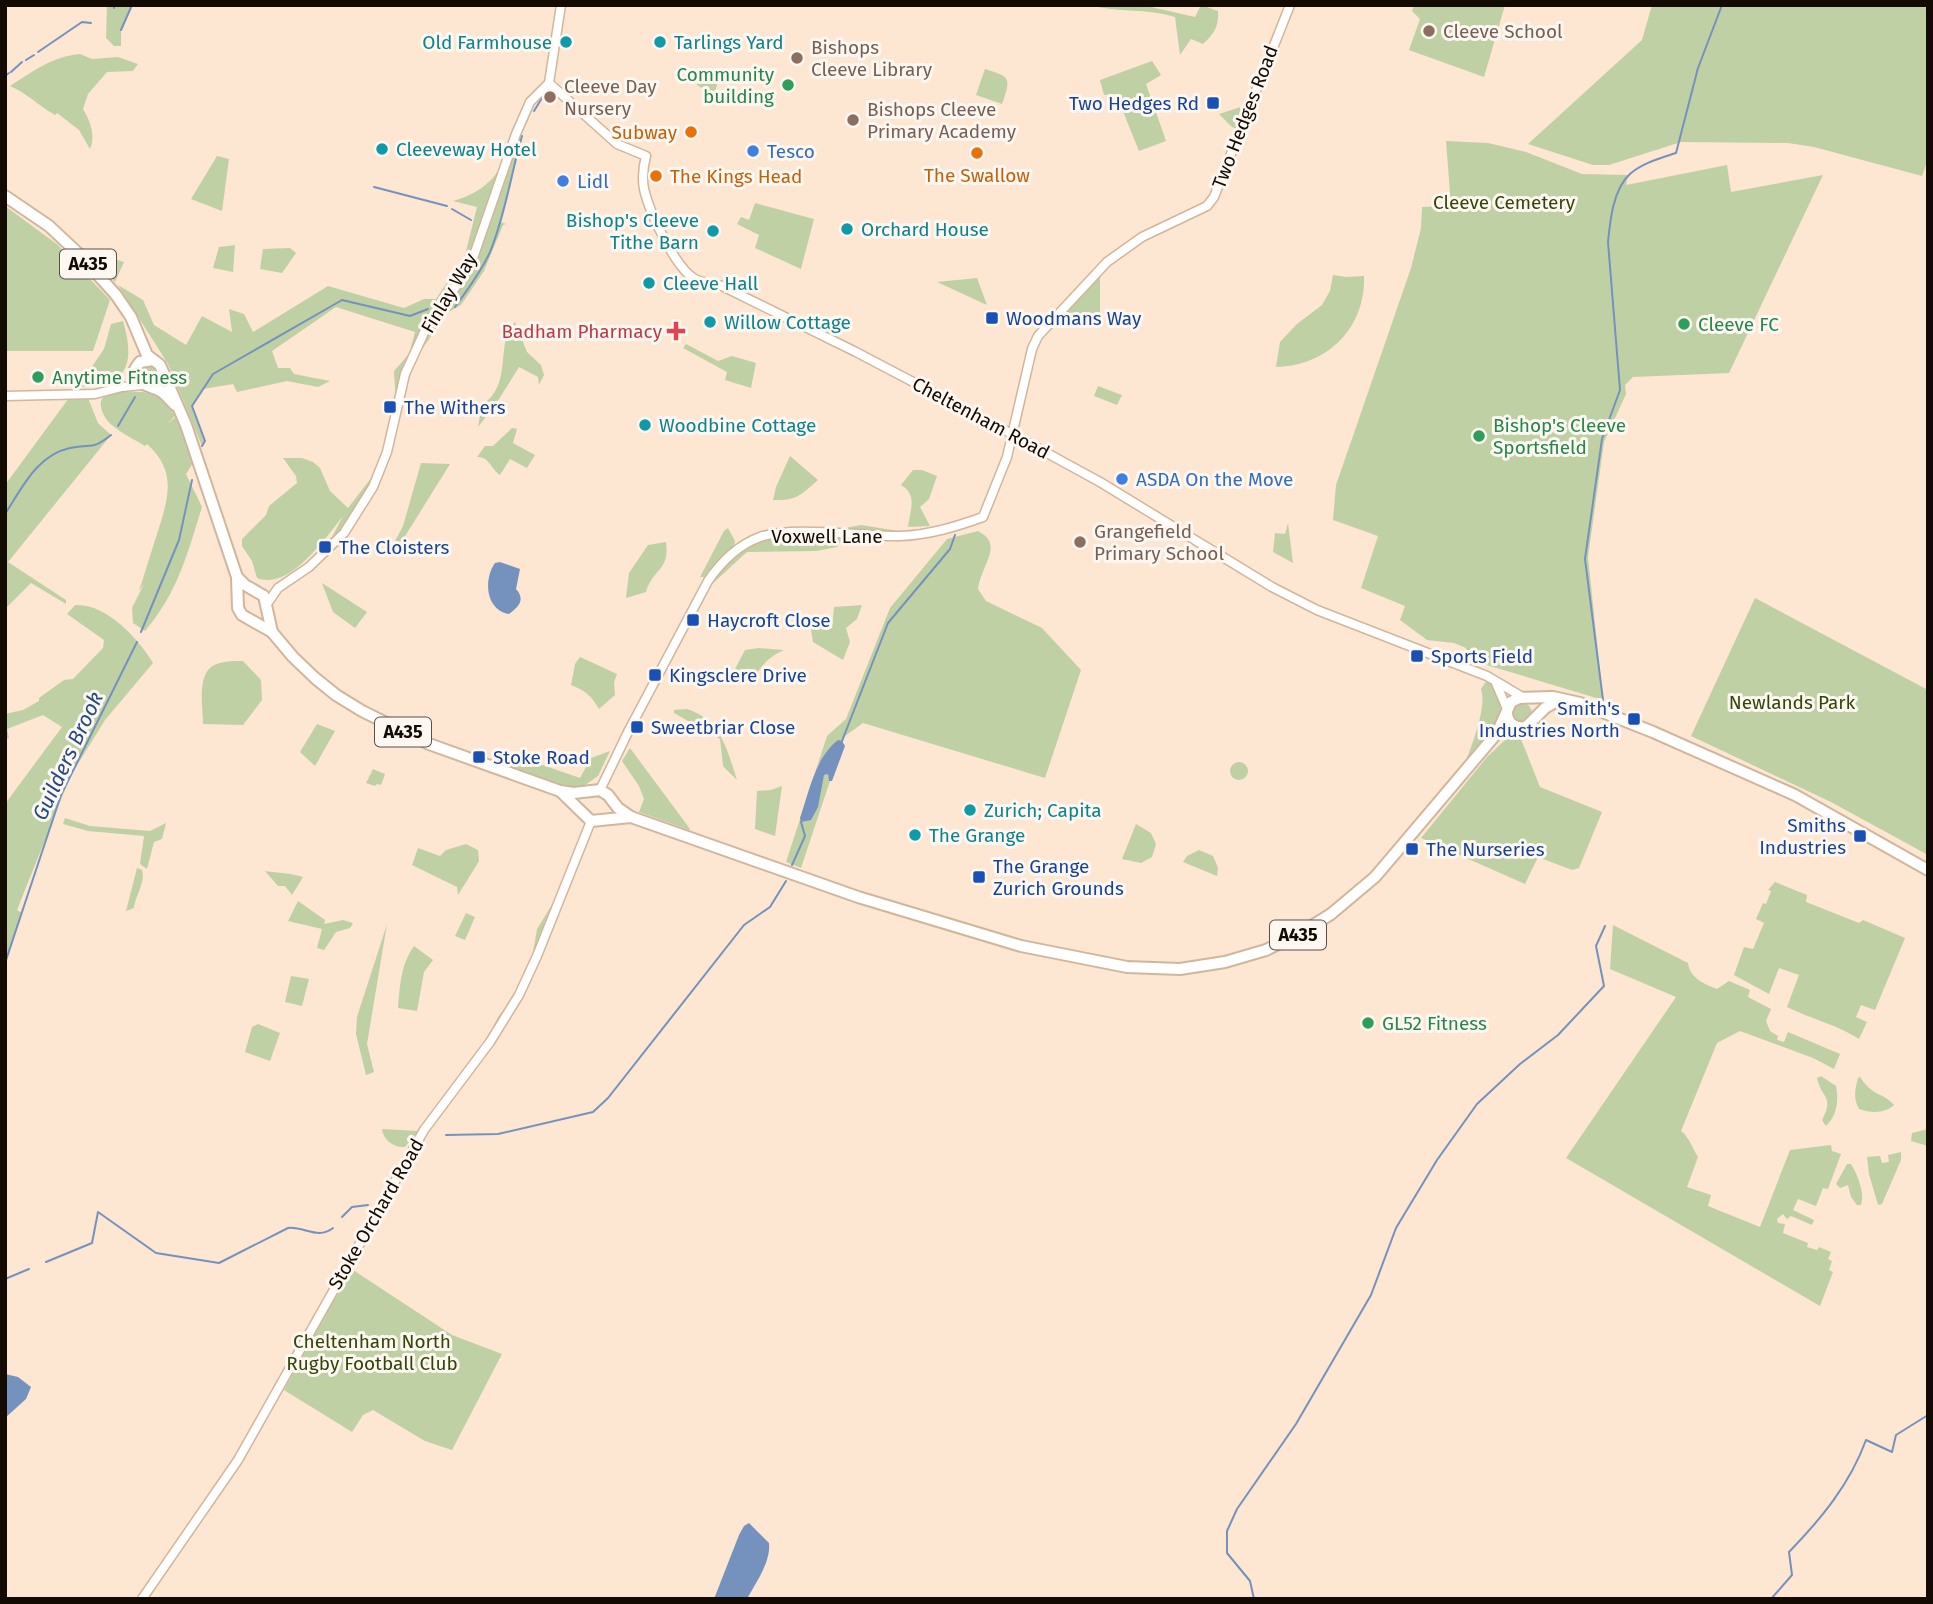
<svg xmlns="http://www.w3.org/2000/svg" width="1933" height="1604" font-family="'Fira Sans',sans-serif">
  <style>
    .green { fill: #c0d0a5 }
    .water { fill: #7592bf }
    .lines { fill: none; stroke-linecap: round; stroke-linejoin: round }
    .stream { stroke: #7592bf; stroke-width: 2 }
    .minor-casing { stroke: #d0b69d; stroke-width: 11 }
    .major-casing { stroke: #d0b69d; stroke-width: 14 }
    .minor { stroke: #fff; stroke-width: 8 }
    .major { stroke: #fff; stroke-width: 10 }
    .education-dot { fill: #8d6e63; stroke: #fdf7f2; stroke-width: 2.5 }
    .culture-dot { fill: #0f9aa8; stroke: #fdf7f2; stroke-width: 2.5 }
    .leisure-dot { fill: #2e9e5b; stroke: #fdf7f2; stroke-width: 2.5 }
    .transit-dot { fill: #1a4fb4; stroke: #fdf7f2; stroke-width: 2.5 }
    .food-dot { fill: #e8710a; stroke: #fdf7f2; stroke-width: 2.5 }
    .shop-dot { fill: #3f7fe0; stroke: #fdf7f2; stroke-width: 2.5 }
    .health-dot { fill: #e0444e; stroke: #fdf7f2; stroke-width: 2.5 }
    .labels { text-anchor: middle; dominant-baseline: central; stroke-width: 6; stroke-linejoin: round; paint-order: stroke }
    .shield { fill: #fdf7f2; stroke: #58514b; stroke-width: 2 }
    .shield-label { font-size: 18px; font-weight: bold; fill: #120a03 }
    .education-label { font-size: 19px; fill: #785e54; stroke: #fdf7f2; text-anchor: start }
    .culture-label { font-size: 19px; fill: #0d838f; stroke: #fdf7f2; text-anchor: start }
    .leisure-label { font-size: 19px; fill: #27864d; stroke: #fdf7f2; text-anchor: start }
    .transit-label { font-size: 19px; fill: #164399; stroke: #fdf7f2; text-anchor: start }
    .street-label { font-size: 19px; fill: #120a03; stroke: #fdf7f2 }
    .food-label { font-size: 19px; fill: #c56008; stroke: #fdf7f2; text-anchor: end }
    .shop-label { font-size: 19px; fill: #366cbe; stroke: #fdf7f2; text-anchor: start }
    .park-label { font-size: 19px; fill: #344509; stroke: #fdf7f2 }
    .health-label { font-size: 19px; fill: #be3a42; stroke: #fdf7f2; text-anchor: end }
    .water-label { font-size: 21px; font-style: italic; fill: #264b84; stroke: #fdf7f2 }
  </style>
  <rect width="100%" height="100%" fill="#fde6d2"/>
  <g class="green">
    <polygon points="107,5 132,5 121,30 121,46 114,46 106,38"/>
    <path d="M1090,5l61,2 44,10 6,-12 17,6c1,15 -4,23 -15,33l-12,-5 -11,16 -5,-38c-28,-9 -57,-4 -85,-12z"/>
    <polygon points="1414,5 1505,5 1484,77 1409,50 1420,19 1412,11"/>
    <polygon points="1652,5 1928,5 1928,159 1922,176 1814,147 1788,143 1681,142 1609,165 1593,165 1528,144 1642,40"/>
    <path d="M80,54l12,5 26,-2 20,7 -5,7 -26,1 -19,22 -5,15c7,11 13,28 7,40l-11,-19 -22,-17 -2,2c-16,-9 -28,-22 -45,-29 22,-14 43,-30 70,-32z"/>
    <polygon points="1152,61 1161,75 1146,84 1166,141 1139,151 1116,94 1104,95 1100,80"/>
    <path d="M985,69c26,8 26,9 17,35l-26,-9z"/>
    <path d="M712,70c8,7 6,16 1,25l-16,-10 2,-13z"/>
    <polygon points="1250,104 1240,130 1232,127 1219,114"/>
    <path d="M516,134l6,2 -21,86 5,2 -3,1 -19,46 -23,34 -14,8 -42,61 -9,33 -2,-36 15,-17 6,-22 -79,-25 -64,44 6,17h12l4,6 36,7 -12,6 -31,-6 -50,11 -4,-8 -30,5 -11,17 13,35 -3,5 -34,-82 -50,-79 25,15 11,25 32,20 16,-29 30,16 -3,-23 15,5 9,18 75,-46 76,22 20,-9h12l29,-44 12,-48 -24,-6c38,-11 49,-31 63,-67z"/>
    <polygon points="1446,141 1488,143 1526,152 1582,174 1628,175 1626,185 1727,165 1731,192 1823,175 1729,373 1633,377 1625,385 1626,394 1604,442 1588,557 1603,700 1470,660 1466,648 1454,643 1427,640 1400,620 1405,606 1361,588 1378,536 1333,520 1336,485 1411,268 1421,228 1422,207 1451,206"/>
    <polygon points="217,156 229,159 222,211 191,199"/>
    <polygon points="755,203 814,219 801,269 755,248 759,235 737,224 741,217 749,220"/>
    <polygon points="5,206 58,245 110,300 93,351 5,351"/>
    <polygon points="235,245 233,272 213,268 219,247"/>
    <polygon points="290,248 296,253 282,273 260,269 263,249"/>
    <polygon points="97,250 105,256 124,262 115,282 92,256"/>
    <polygon points="1100,269 1100,313 1056,316"/>
    <path d="M1333,275l13,2 18,-1c2,51 -36,90 -88,91l4,-25 17,-18 25,-19 8,-14z"/>
    <polygon points="977,278 987,305 937,282"/>
    <path d="M123,321c13,45 4,65 -45,66l26,-38 7,-25z"/>
    <path d="M515,322l12,30 14,13 3,10 -5,10 -1,-8 -19,-10 -23,37 -18,23 4,-22c32,-21 12,-61 33,-83z"/>
    <polygon points="686,344 718,361 732,356 756,363 751,388 725,380 727,372 683,348"/>
    <circle cx="149" cy="373" r="10"/>
    <polygon points="1098,386 1122,395 1117,405 1094,396"/>
    <path d="M142,392c17,2 24,10 33,24l-8,8 9,-7 17,46 -7,11 16,33c-15,48 -24,85 -57,124l-12,-8 -1,-15 12,-24 -5,7c6,-19 12,-38 18,-57 11,-35 21,-62 -10,-90l-2,2c-11,-7 -23,-12 -33,-21 -8,-6 -19,-26 -3,-31 9,-4 23,-2 33,-2z"/>
    <polygon points="69,398 88,398 98,423 111,435 8,562 66,600 66,604 31,583 5,609 5,485"/>
    <path d="M512,428l5,1 -4,14 22,12 -8,13 -17,-9 -10,16c-9,-6 -11,-19 -23,-18l8,-11h8z"/>
    <path d="M790,456l28,24c-17,15 -22,21 -45,20l3,-13z"/>
    <path d="M283,458h19l11,4 7,6 10,23 18,17 34,-44 -25,51 -35,41 21,-40c-17,21 -53,75 -86,62l-5,-17 -10,-15v-7l24,-24 3,-9 28,-23 -1,-7z"/>
    <polygon points="421,463 450,464 397,549 392,547 403,526"/>
    <path d="M913,470h9l15,6 -8,23 -9,8 10,19 -22,1c2,-17 10,-32 -7,-42z"/>
    <polygon points="1288,523 1293,563 1273,552 1275,533 1285,534"/>
    <polygon points="861,525 917,534 846,534 837,547 816,551 747,552 712,584 708,581 721,562 762,536 818,533"/>
    <polygon points="728,528 735,541 734,546 716,563 706,577 700,577 724,531"/>
    <path d="M978,531c27,14 3,33 0,58l8,12 56,27 39,42 -36,108 -182,-55 -18,13 -44,132 -15,-6 41,-126 19,-17 44,-111 57,-69z"/>
    <path d="M666,542c4,29 -13,26 -20,50l-20,6 3,-25 19,-28z"/>
    <polygon points="322,583 367,612 355,628 333,612"/>
    <polygon points="1755,598 1928,690 1928,855 1831,802 1691,736"/>
    <path d="M75,605c31,-2 64,34 78,58l-48,57 -34,55 -54,135 5,3 -17,54v-163l57,-77 -19,-12 -36,14 2,9 -4,1v-25l18,-4 16,-9v-3l25,-18 9,-1 30,-31 1,-8 -37,-26z"/>
    <polygon points="862,605 857,619 846,628 850,642 843,660 813,642 811,629 832,628 834,607"/>
    <path d="M759,648l25,2c-16,7 -23,16 -32,31l-18,-10 11,-21z"/>
    <path d="M580,657l37,17 -3,8 1,13 -16,14c-7,-13 -15,-19 -28,-24l4,-21z"/>
    <path d="M243,661l18,19 1,20 -19,25 -40,-1c0,-19 -8,-56 17,-61 7,-2 15,-2 23,-2z"/>
    <path d="M1487,680c32,24 -1,58 -19,79l-1,-1c6,-16 20,-52 14,-69z"/>
    <circle cx="1522" cy="713" r="10"/>
    <path d="M687,709c34,11 40,40 50,71l-14,-14 -3,-27 -46,-26v-3z"/>
    <polygon points="317,724 335,731 315,766 300,752"/>
    <polygon points="1512,736 1521,739 1540,787 1602,812 1579,868 1572,870 1538,857 1525,884 1421,838 1487,757 1508,737"/>
    <polygon points="630,748 690,829 689,830 639,812 644,799 639,786 622,761"/>
    <polygon points="610,751 598,776 574,793 505,771 511,754 580,778 591,758"/>
    <circle cx="1239" cy="771" r="9"/>
    <polygon points="373,769 385,774 381,785 377,784 375,786 366,783"/>
    <polygon points="782,786 775,836 755,829 757,791 771,790"/>
    <polygon points="65,818 90,826 150,831 166,823 162,839 154,842 147,869 140,864 144,836 88,831 63,824"/>
    <polygon points="1136,824 1151,833 1156,844 1152,857 1141,863 1122,859"/>
    <polygon points="466,844 478,850 479,861 458,895 457,887 412,865 418,848 440,856 446,850"/>
    <polygon points="1199,850 1213,856 1218,868 1217,876 1183,862 1187,856"/>
    <path d="M137,868l5,2c4,12 -7,26 -8,38l-8,3z"/>
    <path d="M265,871c13,2 26,2 38,6l-11,18 -7,-9h-7z"/>
    <polygon points="566,882 529,975 504,1021 475,1062 498,1017 529,975 537,929"/>
    <path d="M1775,882l32,13 -1,7 53,21 4,-3 42,18 -30,72 -14,-5 -5,12 11,5 -8,17c-21,-14 -48,-20 -72,-32l12,-32 -20,-7 -10,26 -35,-19 10,-28 9,2 11,-26 -8,-4 7,-16 3,1 5,-13 -3,-1z"/>
    <polygon points="298,901 325,920 324,924 343,920 353,923 350,928 336,932 324,950 317,948 322,929 288,921"/>
    <polygon points="466,913 475,917 465,940 455,936"/>
    <polygon points="387,924 367,1044 374,1072 366,1075 356,1034 357,1017"/>
    <path d="M1613,925l75,38c2,15 16,21 29,26l12,-8 21,9 -2,7 23,12 -5,12 4,10 8,5 -1,4 7,2 4,-10 52,22 -6,15 -21,-11 -73,-27 -23,12 -36,88c7,4 12,18 17,26l-11,30 24,8 -3,11 52,21 30,-77 41,-5 1,6 9,3 -13,35 -5,-1 -7,18 -18,-7 -5,11 21,10 -2,5 -21,-9 -4,3 -4,-5 -6,5 1,4 7,1 -2,9 25,10 -1,4 10,3 2,-3 12,5 -3,7 4,2 -3,9 4,2 -13,34 -254,-148 110,-161 -66,-28z"/>
    <path d="M414,946l19,14 -9,12 -7,39 -19,-3c2,-23 3,-44 16,-62z"/>
    <polygon points="291,976 309,979 302,1006 285,1002"/>
    <polygon points="258,1024 280,1033 270,1061 245,1052 252,1027"/>
    <path d="M1821,1076l15,10c3,15 1,29 -10,40l-4,-6c13,-24 -1,-22 -5,-42z"/>
    <path d="M1860,1077c13,20 23,15 34,28 -10,9 -23,8 -35,4 -6,-11 -4,-19 -1,-31z"/>
    <path d="M382,1129l36,2 -13,16c-11,1 -22,-7 -23,-18z"/>
    <polygon points="1928,1129 1928,1146 1911,1141 1912,1133"/>
    <polygon points="1901,1152 1901,1160 1882,1204 1878,1205 1869,1174 1867,1157 1880,1156 1882,1163 1889,1162 1888,1155"/>
    <path d="M1847,1164h4c7,11 14,30 10,41h-4l-6,-8 -3,-12 -8,3 -4,-4z"/>
    <polygon points="350,1268 452,1335 502,1354 452,1450 425,1441 373,1410 363,1415 352,1432 284,1390"/>
  </g>
  <g class="water">
    <path d="M500,562l20,7 -4,20c9,10 4,17 -7,25 -23,-4 -26,-34 -14,-51z"/>
    <path d="M838,740l4,1 3,5 -13,35h-3l-1,-7 -4,1 -6,32 -7,13 -10,2 -1,-4c9,-26 15,-60 38,-78z"/>
    <polygon points="5,1374 18,1377 31,1387 26,1399 5,1418"/>
    <path d="M749,1523l20,20c2,19 -13,39 -22,56h-33l25,-64 5,-9z"/>
  </g>
  <g class="lines">
    <g class="stream">
      <polyline points="114,8 114,5"/>
      <polyline points="121,30 132,5"/>
      <polyline points="38,52 82,22 91,23"/>
      <polyline points="26,60 34,55"/>
      <polyline points="11,72 22,62"/>
      <polyline points="5,76 9,73"/>
      <polyline points="534,111 545,93"/>
      <polyline points="374,187 447,206"/>
      <polyline points="452,209 471,220"/>
      <path d="M455,307c13,-18 26,-35 35,-55 15,-36 21,-78 32,-116"/>
      <polyline points="118,426 135,397"/>
      <polyline points="202,446 205,441 192,406 213,374 342,300 410,316 428,309"/>
      <path d="M5,514c17,-26 32,-59 65,-66 22,-5 21,3 41,-13"/>
      <polyline points="141,632 179,540 192,480"/>
      <path d="M1603,700l-18,-141 17,-120 18,-49 -12,-148c2,-21 5,-53 22,-68 12,-11 31,-16 46,-21l22,-85 24,-63"/>
      <polyline points="842,741 888,623 950,549 955,535"/>
      <polyline points="792,865 805,836 801,822"/>
      <polyline points="5,963 61,795 137,642"/>
      <polyline points="446,1135 498,1134 593,1112 608,1098 744,925 770,907 786,881"/>
      <polyline points="342,1217 352,1207 368,1205"/>
      <path d="M46,1262l46,-19 6,-31 58,41 63,10 69,-35c16,-2 30,12 45,0"/>
      <polyline points="5,1279 29,1269"/>
      <polyline points="1254,1599 1250,1581 1227,1553 1227,1531 1237,1509 1296,1424 1371,1295 1396,1228 1437,1160 1477,1104 1520,1064 1558,1035 1604,986 1596,946 1605,926"/>
      <path d="M1771,1599l21,-24 -3,-23c32,-33 61,-68 77,-112l26,12 4,-17 32,-20"/>
    </g>
    <defs>
      <g id="minor">
        <path d="M549,83l68,61 29,12c-3,11 -4,22 -2,33 5,22 31,79 51,90 7,4 18,4 27,7l134,66 158,83 86,47 172,105 45,23 170,66 37,22"/>
        <polyline points="549,83 561,5"/>
        <polyline points="5,396 95,394 122,387 142,385"/>
        <polyline points="267,604 278,588 309,567 344,533 373,487 387,452 405,374 428,324 457,285 473,258 516,134 530,102 549,83"/>
        <polyline points="1496,683 1507,709"/>
        <path d="M600,790l29,-60 79,-149c13,-19 30,-36 52,-44 33,-12 103,0 140,-1 29,-1 55,-9 83,-19l24,-60 25,-108 6,-13 69,-74 35,-25 65,-31 7,-9 76,-192"/>
        <polyline points="142,1599 238,1460 424,1130 490,1042 519,995 537,956 591,821"/>
      </g>
      <g id="major">
        <polyline points="5,196 49,226 81,256 116,295 131,317 147,355 160,365 186,425 237,577 238,608 242,615 272,632 293,657 315,678 336,695 362,711 429,744 560,791 574,793 600,790 608,795 618,808 631,817 858,897 1021,946 1127,967 1180,969 1225,962 1266,950 1299,934 1331,914 1375,877 1398,850 1497,733 1511,702 1519,698 1553,697 1580,703 1653,732 1795,795 1928,870"/>
        <path d="M153,360l-13,2c-19,22 10,22 22,30 5,4 9,9 13,13"/>
        <polyline points="237,577 245,585 264,596 272,632"/>
        <path d="M1507,712c0,11 8,17 19,15l19,-19 15,-9"/>
        <polyline points="560,791 591,821 631,817"/>
      </g>
    </defs>
    <use href="#minor" class="minor-casing"/>
    <use href="#major" class="major-casing"/>
    <use href="#minor" class="minor"/>
    <use href="#major" class="major"/>
  </g>
  <g class="education-dot">
    <circle cx="1429" cy="31" r="7"/>
    <circle cx="797" cy="58" r="7"/>
    <circle cx="550" cy="97" r="7"/>
    <circle cx="853" cy="120" r="7"/>
    <circle cx="1080" cy="542" r="7"/>
  </g>
  <g class="culture-dot">
    <circle cx="566" cy="42" r="7"/>
    <circle cx="660" cy="42" r="7"/>
    <circle cx="382" cy="149" r="7"/>
    <circle cx="847" cy="229" r="7"/>
    <circle cx="713" cy="231" r="7"/>
    <circle cx="649" cy="283" r="7"/>
    <circle cx="710" cy="322" r="7"/>
    <circle cx="645" cy="425" r="7"/>
    <circle cx="970" cy="810" r="7"/>
    <circle cx="915" cy="835" r="7"/>
  </g>
  <g class="leisure-dot">
    <circle cx="788" cy="85" r="7"/>
    <circle cx="1684" cy="324" r="7"/>
    <circle cx="38" cy="377" r="7"/>
    <circle cx="1479" cy="436" r="7"/>
    <circle cx="1368" cy="1023" r="7"/>
  </g>
  <g class="transit-dot">
    <rect x="1206" y="96" width="14" height="14" rx="3.5"/>
    <rect x="985" y="311" width="14" height="14" rx="3.5"/>
    <rect x="383" y="400" width="14" height="14" rx="3.5"/>
    <rect x="318" y="540" width="14" height="14" rx="3.5"/>
    <rect x="686" y="613" width="14" height="14" rx="3.5"/>
    <rect x="1410" y="649" width="14" height="14" rx="3.5"/>
    <rect x="648" y="668" width="14" height="14" rx="3.5"/>
    <rect x="1627" y="712" width="14" height="14" rx="3.5"/>
    <rect x="630" y="720" width="14" height="14" rx="3.5"/>
    <rect x="472" y="750" width="14" height="14" rx="3.5"/>
    <rect x="1853" y="829" width="14" height="14" rx="3.5"/>
    <rect x="1405" y="842" width="14" height="14" rx="3.5"/>
    <rect x="972" y="870" width="14" height="14" rx="3.5"/>
  </g>
  <g class="food-dot">
    <circle cx="691" cy="132" r="7"/>
    <circle cx="977" cy="153" r="7"/>
    <circle cx="656" cy="176" r="7"/>
  </g>
  <g class="shop-dot">
    <circle cx="753" cy="151" r="7"/>
    <circle cx="563" cy="181" r="7"/>
    <circle cx="1122" cy="479" r="7"/>
  </g>
  <path class="health-dot" d="M672.5 320.5h7v7h7v7h-7v7h-7v-7h-7v-7h7z"/>
  <g class="labels">
    <g class="shield">
      <rect x="60" y="249.5" width="56" height="29" rx="5"/>
      <rect x="375" y="717.5" width="56" height="29" rx="5"/>
      <rect x="1270" y="920.5" width="56" height="29" rx="5"/>
    </g>
    <g class="shield-label">
      <text x="88" y="264">A435</text>
      <text x="403" y="732">A435</text>
      <text x="1298" y="935">A435</text>
    </g>
    <g class="education-label">
      <text x="1443" y="31">Cleeve School</text>
      <text x="811" y="47">Bishops<tspan x="811" dy="22">Cleeve Library</tspan></text>
      <text x="564" y="86">Cleeve Day<tspan x="564" dy="22">Nursery</tspan></text>
      <text x="867" y="109">Bishops Cleeve<tspan x="867" dy="22">Primary Academy</tspan></text>
      <text x="1094" y="531">Grangefield<tspan x="1094" dy="22">Primary School</tspan></text>
    </g>
    <g class="culture-label">
      <text x="552" y="42" text-anchor="end">Old Farmhouse</text>
      <text x="674" y="42">Tarlings Yard</text>
      <text x="396" y="149">Cleeveway Hotel</text>
      <text x="699" y="220" text-anchor="end">Bishop's Cleeve<tspan x="699" dy="22">Tithe Barn</tspan></text>
      <text x="861" y="229">Orchard House</text>
      <text x="663" y="283">Cleeve Hall</text>
      <text x="724" y="322">Willow Cottage</text>
      <text x="659" y="425">Woodbine Cottage</text>
      <text x="984" y="810">Zurich; Capita</text>
      <text x="929" y="835">The Grange</text>
    </g>
    <g class="leisure-label">
      <text x="774" y="74" text-anchor="end">Community<tspan x="774" dy="22">building</tspan></text>
      <text x="1698" y="324">Cleeve FC</text>
      <text x="52" y="377">Anytime Fitness</text>
      <text x="1493" y="425">Bishop's Cleeve<tspan x="1493" dy="22">Sportsfield</tspan></text>
      <text x="1382" y="1023">GL52 Fitness</text>
    </g>
    <g class="transit-label">
      <text x="1199" y="103" text-anchor="end">Two Hedges Rd</text>
      <text x="1006" y="318">Woodmans Way</text>
      <text x="404" y="407">The Withers</text>
      <text x="339" y="547">The Cloisters</text>
      <text x="707" y="620">Haycroft Close</text>
      <text x="1431" y="656">Sports Field</text>
      <text x="669" y="675">Kingsclere Drive</text>
      <text x="1620" y="708" text-anchor="end">Smith's<tspan x="1620" dy="22">Industries North</tspan></text>
      <text x="651" y="727">Sweetbriar Close</text>
      <text x="493" y="757">Stoke Road</text>
      <text x="1846" y="825" text-anchor="end">Smiths<tspan x="1846" dy="22">Industries</tspan></text>
      <text x="1426" y="849">The Nurseries</text>
      <text x="993" y="866">The Grange<tspan x="993" dy="22">Zurich Grounds</tspan></text>
    </g>
    <g class="street-label">
      <text transform="translate(1245 117) rotate(-69)">Two Hedges Road</text>
      <text transform="translate(449 293) rotate(-59)">Finlay Way</text>
      <text transform="translate(981 418) rotate(28)">Cheltenham Road</text>
      <text x="827" y="536">Voxwell Lane</text>
      <text transform="translate(376 1214) rotate(-60)">Stoke Orchard Road</text>
    </g>
    <g class="food-label">
      <text x="677" y="132">Subway</text>
      <text x="977" y="175" text-anchor="middle">The Swallow</text>
      <text x="670" y="176" text-anchor="start">The Kings Head</text>
    </g>
    <g class="shop-label">
      <text x="767" y="151">Tesco</text>
      <text x="577" y="181">Lidl</text>
      <text x="1136" y="479">ASDA On the Move</text>
    </g>
    <g class="park-label">
      <text x="1504" y="202">Cleeve Cemetery</text>
      <text x="1792" y="702">Newlands Park</text>
      <text x="372" y="1341">Cheltenham North<tspan x="372" dy="22">Rugby Football Club</tspan></text>
    </g>
    <g class="health-label">
      <text x="662" y="331">Badham Pharmacy</text>
    </g>
    <g class="water-label">
      <text transform="translate(68 756) rotate(-65)">Guilders Brook</text>
    </g>
  </g>
  <rect width="1933" height="1604" fill="none" stroke="#120a03" stroke-width="14"/>
</svg>
